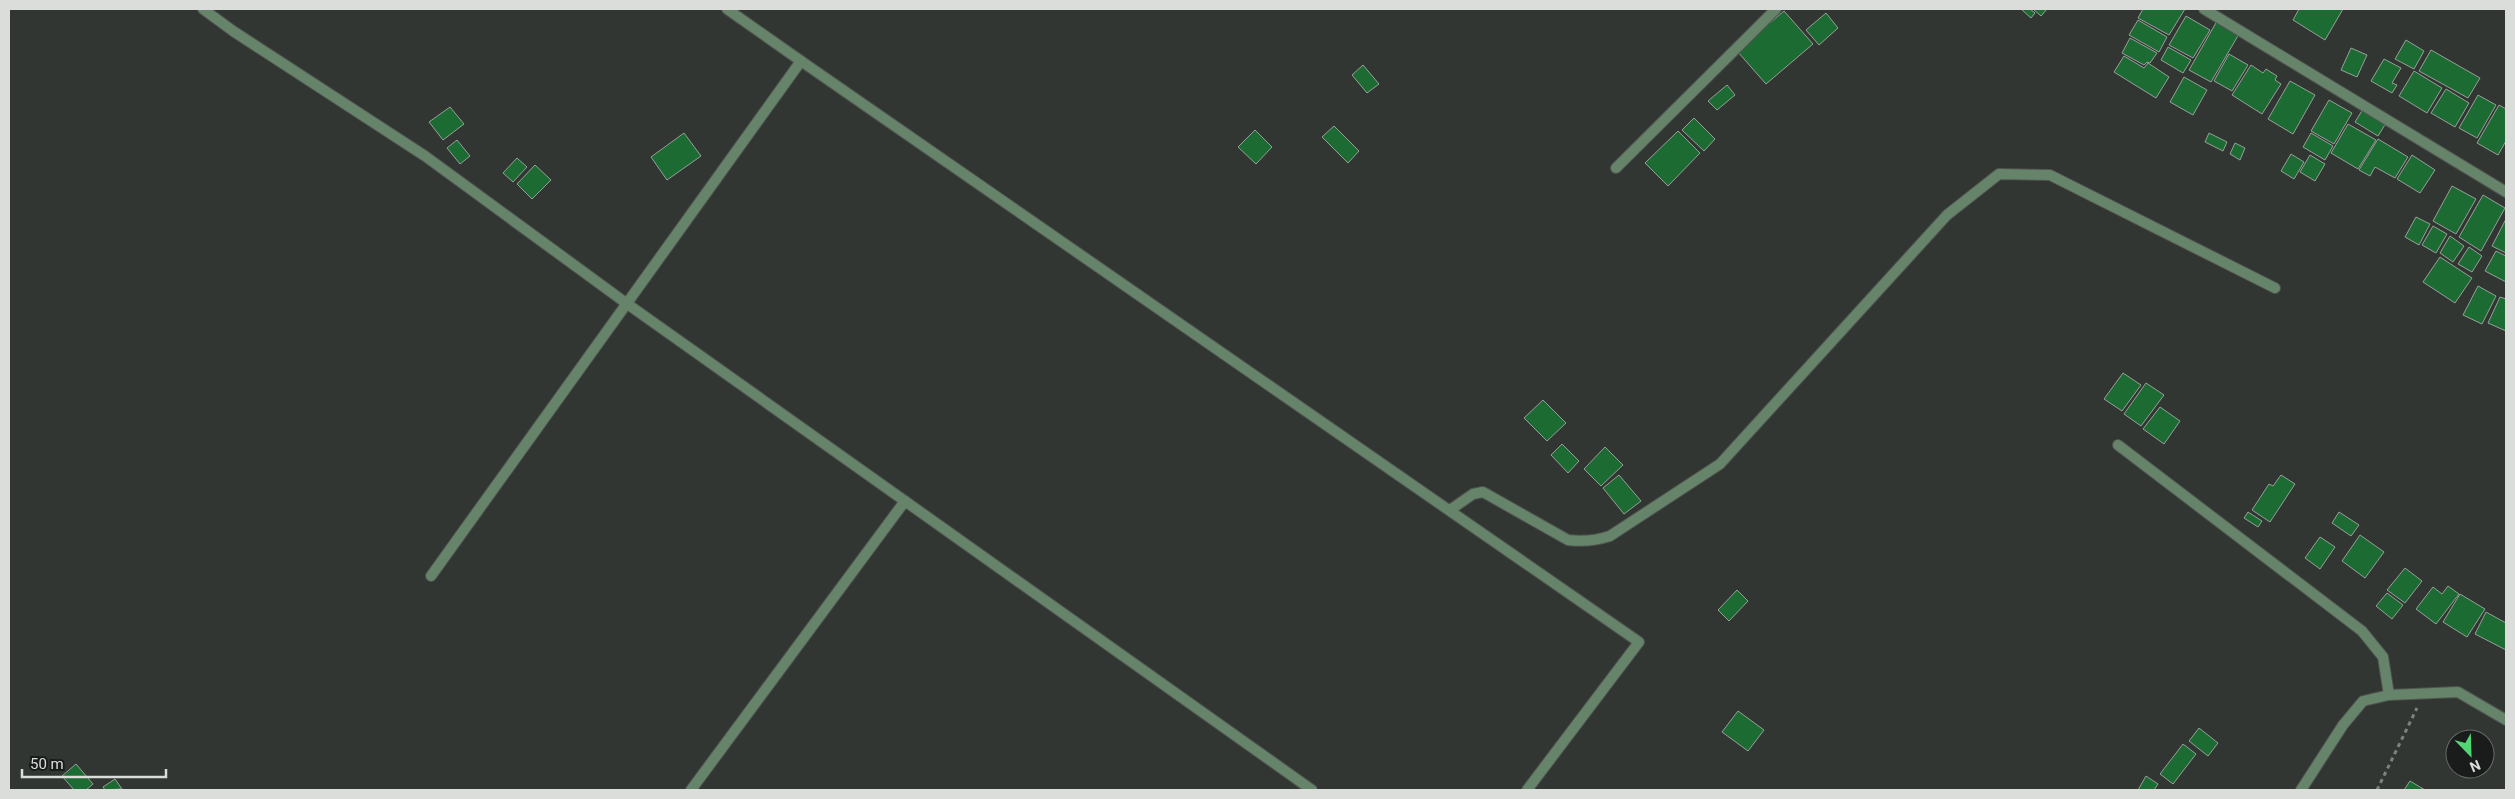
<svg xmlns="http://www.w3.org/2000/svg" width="2515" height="799" font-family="Roboto,sans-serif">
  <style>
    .building { fill: #1b6b32; stroke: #999e9a }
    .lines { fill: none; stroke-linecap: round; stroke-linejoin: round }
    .service-casing { stroke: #505450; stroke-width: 12 }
    .minor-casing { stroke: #505450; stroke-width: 12 }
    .path { stroke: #7e827f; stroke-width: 3; stroke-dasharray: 4 4; stroke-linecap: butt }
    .service { stroke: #66846a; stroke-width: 10 }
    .minor { stroke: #66846a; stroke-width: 10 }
  </style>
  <rect width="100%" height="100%" fill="#313632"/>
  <g class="building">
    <polygon points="2021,9 2030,9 2035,13 2031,18"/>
    <polygon points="2033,9 2047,9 2041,16"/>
    <polygon points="2143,9 2185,9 2169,35 2138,18"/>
    <polygon points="2299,9 2343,9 2325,40 2293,20"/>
    <polygon points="1784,11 1813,44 1766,84 1737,51"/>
    <polygon points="1826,13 1838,28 1819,45 1806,30"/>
    <polygon points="2186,16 2210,30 2193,58 2169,45"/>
    <polygon points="2138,20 2167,37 2159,52 2129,35"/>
    <polygon points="2217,21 2239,34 2211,82 2189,70"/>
    <polygon points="2130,38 2157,53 2150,63 2147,62 2144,65 2122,53"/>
    <polygon points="2406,40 2424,51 2414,69 2395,59"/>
    <polygon points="2168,47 2191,60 2183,73 2161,60"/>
    <polygon points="2351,48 2367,55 2357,77 2341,70"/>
    <polygon points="2431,50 2480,78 2468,98 2419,71"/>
    <polygon points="2229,54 2248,65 2232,91 2214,81"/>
    <polygon points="2124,56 2144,68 2148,63 2169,77 2156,98 2114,72"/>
    <polygon points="2384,59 2401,68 2392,83 2397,85 2392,93 2371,81"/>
    <polygon points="1363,65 1379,84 1367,93 1352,75"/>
    <polygon points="2251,65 2263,73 2266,69 2277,76 2275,80 2281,84 2262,114 2232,95"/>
    <polygon points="2414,71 2442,88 2427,113 2399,96"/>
    <polygon points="2184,77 2207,90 2193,115 2170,102"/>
    <polygon points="2290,81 2315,95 2293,134 2268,119"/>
    <polygon points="1727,85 1735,95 1717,110 1708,101"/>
    <polygon points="2446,89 2469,103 2455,127 2431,113"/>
    <polygon points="2478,95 2496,105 2477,138 2459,128"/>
    <polygon points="2329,100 2352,113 2334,144 2311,131"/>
    <polygon points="2499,105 2506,109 2506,141 2498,155 2477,143"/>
    <polygon points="450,107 464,124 443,140 429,122"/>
    <polygon points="2363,109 2386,123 2378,136 2355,122"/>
    <polygon points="1694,118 1715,139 1704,151 1682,130"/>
    <polygon points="2348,124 2376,140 2358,169 2331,153"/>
    <polygon points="1334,126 1359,151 1348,163 1322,137"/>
    <polygon points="1255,130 1272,147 1256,164 1238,147"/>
    <polygon points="1678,131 1700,153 1668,186 1645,163"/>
    <polygon points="684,133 701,156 667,180 651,157"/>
    <polygon points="2209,133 2227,142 2223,151 2205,142"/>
    <polygon points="2311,133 2333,146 2325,160 2303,147"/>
    <polygon points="2378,139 2408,157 2395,178 2375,167 2370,176 2359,170"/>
    <polygon points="457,140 470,156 460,164 447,148"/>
    <polygon points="2235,143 2245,148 2240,160 2230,154"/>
    <polygon points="2291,154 2304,162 2294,179 2281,171"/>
    <polygon points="2310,155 2325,164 2315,181 2300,172"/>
    <polygon points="2412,155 2435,170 2420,193 2397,179"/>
    <polygon points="517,158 527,167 513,182 503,173"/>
    <polygon points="535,165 551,180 532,199 517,184"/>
    <polygon points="2452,186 2476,199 2456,234 2433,221"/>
    <polygon points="2483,195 2505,208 2481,251 2459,237"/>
    <polygon points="2416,217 2430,224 2419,245 2405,237"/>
    <polygon points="2506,219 2506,253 2492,246"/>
    <polygon points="2433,226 2447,234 2436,253 2422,245"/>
    <polygon points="2450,236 2464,246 2453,262 2440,253"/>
    <polygon points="2469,247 2482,256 2472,272 2458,264"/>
    <polygon points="2496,251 2506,256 2506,282 2485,271"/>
    <polygon points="2440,257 2472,278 2455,303 2423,282"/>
    <polygon points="2478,286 2496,296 2482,324 2463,315"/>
    <polygon points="2500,297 2506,299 2506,331 2488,323"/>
    <polygon points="2123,373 2141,385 2122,411 2104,399"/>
    <polygon points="2146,383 2164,395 2141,426 2124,414"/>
    <polygon points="1543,400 1566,423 1547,441 1524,418"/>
    <polygon points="2160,407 2180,421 2164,444 2143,429"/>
    <polygon points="1562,444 1579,461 1568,473 1551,455"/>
    <polygon points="1605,447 1623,465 1601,486 1584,469"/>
    <polygon points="1619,475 1641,501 1624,514 1603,488"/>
    <polygon points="2281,475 2295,484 2270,522 2252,510 2269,484 2273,486"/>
    <polygon points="2248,512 2262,521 2258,527 2244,518"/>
    <polygon points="2339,512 2359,525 2351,536 2332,523"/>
    <polygon points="2360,535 2384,552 2365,578 2342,561"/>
    <polygon points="2320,537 2335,547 2320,569 2305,558"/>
    <polygon points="2405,568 2422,581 2405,603 2387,590"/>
    <polygon points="2448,586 2459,594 2436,624 2416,609 2433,587 2442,594"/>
    <polygon points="1737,590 1748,601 1729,621 1718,610"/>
    <polygon points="2387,593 2403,605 2392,619 2376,606"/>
    <polygon points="2460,594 2485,609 2467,637 2443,622"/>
    <polygon points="2486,612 2506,623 2506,650 2475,634"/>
    <polygon points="1738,711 1764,730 1748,751 1722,732"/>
    <polygon points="2199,728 2218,743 2208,756 2189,741"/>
    <polygon points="2183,744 2196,754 2173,784 2160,774"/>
    <polygon points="76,764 93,784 86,790 74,790 62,776"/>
    <polygon points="2146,776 2158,784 2154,790 2138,790"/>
    <polygon points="115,779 122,789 105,790 103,787"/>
    <polygon points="2410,781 2425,790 2404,790"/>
  </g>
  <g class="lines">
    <defs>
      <g id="service">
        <polyline points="203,9 233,31 425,156 626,303 1312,790"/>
        <polyline points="801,61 1639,642 1527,790"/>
        <path d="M1450,510l23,-16 10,-2 85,48c15,2 27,1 42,-4l110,-72 227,-249 52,-41 51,1 225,113"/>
        <polyline points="431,576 801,61 727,9"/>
        <polyline points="691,790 905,501"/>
      </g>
      <g id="minor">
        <polyline points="2204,9 2506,192"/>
        <polyline points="1616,168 1776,9"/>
        <polyline points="2118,445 2362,631 2383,657 2389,695"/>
        <polyline points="2301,790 2343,725 2363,701 2389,695 2458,692 2506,720"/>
      </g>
    </defs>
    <use href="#service" class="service-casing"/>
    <use href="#minor" class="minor-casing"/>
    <polyline class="path" points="2377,790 2417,708"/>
    <use href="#service" class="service"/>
    <use href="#minor" class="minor"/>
  </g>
  <rect width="2515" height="799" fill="none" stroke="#dbdddb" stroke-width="20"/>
  <g transform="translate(2470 754) rotate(157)"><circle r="24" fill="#1a1c1b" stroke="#676968"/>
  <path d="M0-4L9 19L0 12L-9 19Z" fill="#52d673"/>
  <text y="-8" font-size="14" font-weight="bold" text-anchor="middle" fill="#dbdddb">N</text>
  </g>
  <path d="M22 769v8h144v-8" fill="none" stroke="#dbdddb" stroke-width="2.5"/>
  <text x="30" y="769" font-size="15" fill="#dbdddb" stroke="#1a1c1b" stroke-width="4" paint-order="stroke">50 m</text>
</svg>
